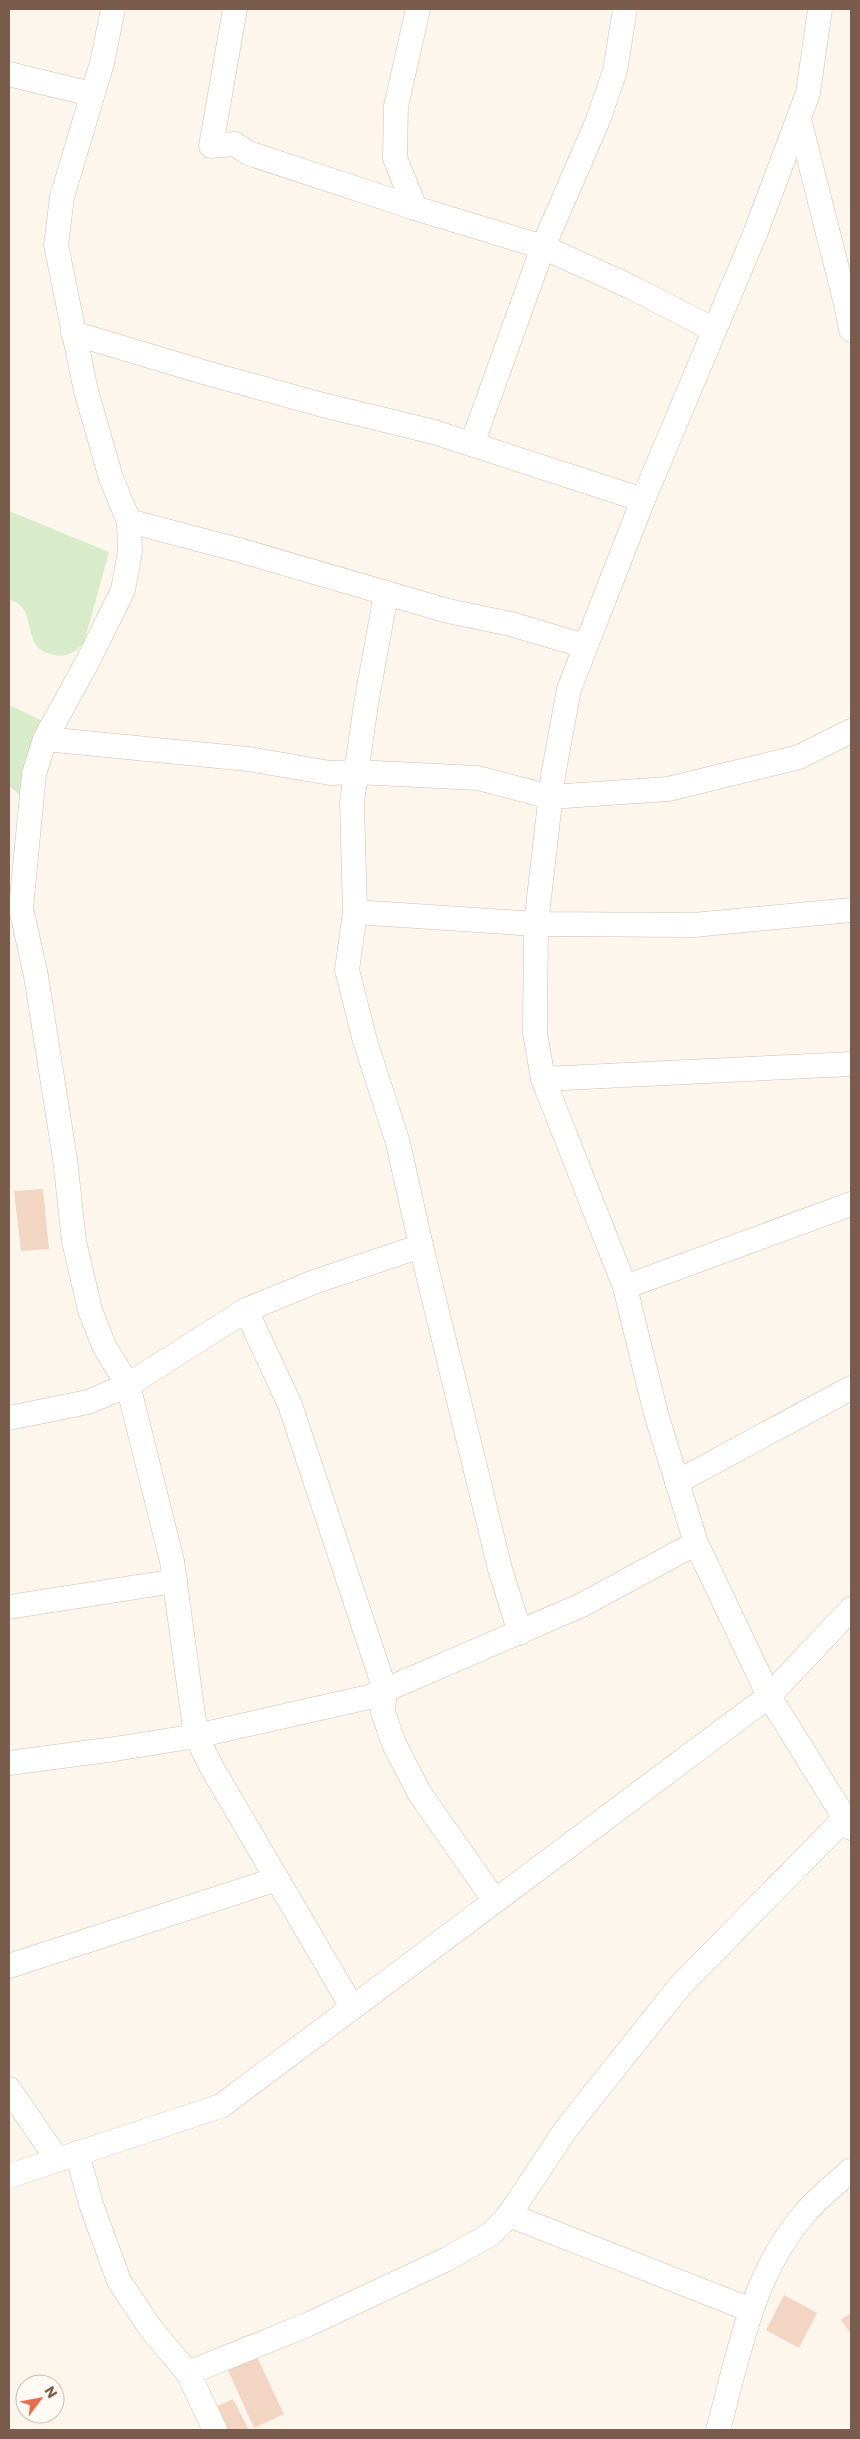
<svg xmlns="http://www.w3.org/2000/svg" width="860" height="2439" font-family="Poppins,sans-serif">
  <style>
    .green { fill: #d8ecc9 }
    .building { fill: #f3d5c3 }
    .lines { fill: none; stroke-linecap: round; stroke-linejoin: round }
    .minor-casing { stroke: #d1beb0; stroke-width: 25 }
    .minor { stroke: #fff; stroke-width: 24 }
  </style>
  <rect width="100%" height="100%" fill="#fdf6ec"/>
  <g class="green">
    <path d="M9,511l100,41 -25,91c-9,9 -17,15 -30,12 -37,-7 -13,-48 -45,-55z"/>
    <polygon points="9,705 47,723 20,795 9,786"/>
  </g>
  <g class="building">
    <polygon points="43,1189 49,1249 21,1251 14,1191"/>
    <polygon points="784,2295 817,2313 799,2348 766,2330"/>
    <polygon points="851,2313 851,2334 841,2320"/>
    <polygon points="257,2357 284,2414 254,2428 228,2370"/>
    <polygon points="233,2399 249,2430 222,2430 211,2409"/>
  </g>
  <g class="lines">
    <defs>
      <g id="minor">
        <polyline points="113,9 102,63 62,197 56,245 86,391 111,478 129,521 130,552 123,590 89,659 45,739 34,774 21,908 36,976 65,1159 74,1241 90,1310 104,1346 128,1385 172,1561 196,1736 212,1768 352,2007"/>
        <polyline points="235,9 211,146 235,144 248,153 415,208 543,247 631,287 714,330"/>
        <polyline points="820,9 808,93 755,234 643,500 569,689 553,776 536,924 535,1033 543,1079 625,1287 656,1414 696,1543 769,1696 851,1828"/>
        <polyline points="9,74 91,94"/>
        <polyline points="799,119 846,304 851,330"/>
        <polyline points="415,208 395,158 396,106 418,9"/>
        <polyline points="73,333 203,372 319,404 434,432 643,500"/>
        <polyline points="472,444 543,247 598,120 615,71 625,9"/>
        <polyline points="129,521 239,550 448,611 511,624 585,646"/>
        <polyline points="386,594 366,704 352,802 355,912 347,970 365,1041 398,1143 421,1246 500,1569 520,1633"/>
        <polyline points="45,739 248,759 330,773 356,772 478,778 550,797 668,789 799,757 851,731"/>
        <polyline points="355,912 536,924 694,925 851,910"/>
        <polyline points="543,1079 851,1064"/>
        <polyline points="625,1287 851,1204"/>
        <polyline points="246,1310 290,1405 385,1690 383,1712 394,1744 420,1794 495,1901"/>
        <polyline points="9,1418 88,1402 128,1385 246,1310 314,1282 421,1246"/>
        <polyline points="677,1482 851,1388"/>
        <polyline points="9,1607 175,1581"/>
        <polyline points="9,1763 115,1749 196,1736 369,1697 582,1605 696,1543"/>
        <polyline points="9,1966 277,1879"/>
        <polyline points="9,2089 57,2159"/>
        <polyline points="77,2153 91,2204 119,2281 151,2329 188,2373 215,2430"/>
        <polyline points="9,2176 221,2106 769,1696 851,1609"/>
        <polyline points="509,2215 751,2310"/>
        <polyline points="188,2373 307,2325 447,2259 491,2234 509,2215 566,2129 680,1986 845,1818"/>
        <path d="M718,2430c21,-76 34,-157 88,-218 13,-15 30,-28 45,-42"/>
      </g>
    </defs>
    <use href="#minor" class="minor-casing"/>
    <use href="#minor" class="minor"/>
  </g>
  <rect width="860" height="2439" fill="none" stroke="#7a5c4d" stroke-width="20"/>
  <g transform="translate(40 2399) rotate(58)"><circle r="24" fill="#fffaf3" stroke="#cabbb1"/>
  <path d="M0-4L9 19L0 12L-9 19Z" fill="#e76f51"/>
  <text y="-8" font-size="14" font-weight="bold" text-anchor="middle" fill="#7a5c4d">N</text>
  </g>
</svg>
